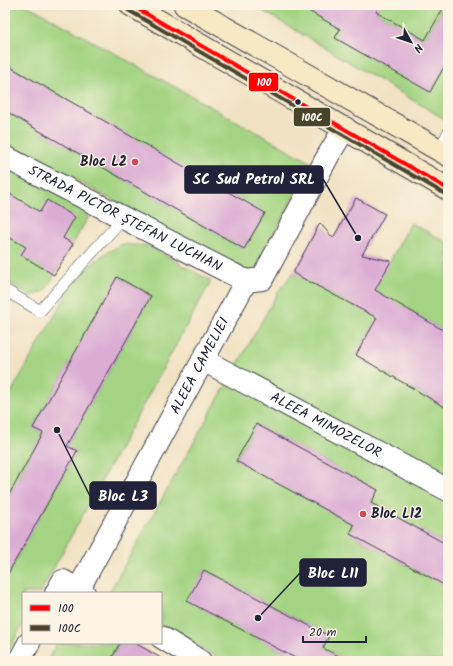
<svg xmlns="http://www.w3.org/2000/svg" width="453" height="666" font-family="Kalam,sans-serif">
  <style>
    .green { fill: #a4d483; stroke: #637b5f }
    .building { fill: #dbacd4 }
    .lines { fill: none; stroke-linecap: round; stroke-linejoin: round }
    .service-casing { stroke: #413f4f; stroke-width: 12 }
    .minor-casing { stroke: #413f4f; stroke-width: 24 }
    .secondary-casing { stroke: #413f4f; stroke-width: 24 }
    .service { stroke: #fff; stroke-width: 11 }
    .minor { stroke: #fff; stroke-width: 22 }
    .secondary { stroke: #f7e9c3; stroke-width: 22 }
    .bus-1-casing { stroke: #fcf5e5; stroke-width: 7 }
    .bus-2-casing { stroke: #fcf5e5; stroke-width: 7 }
    .bus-1 { stroke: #f00; stroke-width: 4 }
    .bus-2 { stroke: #494429; stroke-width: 4 }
    .bus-dot { fill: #22223b; stroke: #fcf5e5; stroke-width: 1.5 }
    .poi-dot { fill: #d1495b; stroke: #fcf5e5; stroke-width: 1.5 }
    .labels { text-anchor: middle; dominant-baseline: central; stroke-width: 3; stroke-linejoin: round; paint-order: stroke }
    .poi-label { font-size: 14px; font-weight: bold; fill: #22223b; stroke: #fcf5e5; text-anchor: end }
    .street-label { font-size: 14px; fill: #22223b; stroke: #fcf5e5 }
    .leader { fill: none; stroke: #22223b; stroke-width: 1.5 }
    .callout-dot { fill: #22223b; stroke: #fcf5e5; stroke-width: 1.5 }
    .callout { fill: #22223b; stroke: #22223b; stroke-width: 1.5 }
    .callout-label { font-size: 15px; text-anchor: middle; font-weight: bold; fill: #fff }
    .line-badge { stroke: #fcf5e5; stroke-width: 1.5 }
    .badge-label { font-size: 11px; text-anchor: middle; font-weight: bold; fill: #fff }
  </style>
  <rect width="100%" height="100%" fill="#fcf5e5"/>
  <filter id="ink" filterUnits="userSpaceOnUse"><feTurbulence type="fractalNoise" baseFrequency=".025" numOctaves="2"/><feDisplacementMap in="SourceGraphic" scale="8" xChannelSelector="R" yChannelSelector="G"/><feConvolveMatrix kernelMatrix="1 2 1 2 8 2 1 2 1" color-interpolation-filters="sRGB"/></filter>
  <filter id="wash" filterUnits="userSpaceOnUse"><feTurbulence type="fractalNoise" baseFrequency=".012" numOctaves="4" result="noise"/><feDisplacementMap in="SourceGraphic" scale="16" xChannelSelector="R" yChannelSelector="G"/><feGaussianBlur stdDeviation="0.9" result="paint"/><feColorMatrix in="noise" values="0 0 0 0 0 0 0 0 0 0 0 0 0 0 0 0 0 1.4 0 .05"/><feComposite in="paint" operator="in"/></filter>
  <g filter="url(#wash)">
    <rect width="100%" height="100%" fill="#f1e2c3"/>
    <g class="green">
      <polygon points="5,5 27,5 312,163 252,275 5,142 5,111 244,249 265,214 5,64"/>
      <polygon points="253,5 323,5 340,29 430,92 448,60 448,121"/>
      <polygon points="380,5 430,5 441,11 425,40 376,12"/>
      <polygon points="5,165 92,211 45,291 32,296 10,283 10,268 5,264"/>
      <polygon points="411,223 448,243 448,333 389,299 356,355 448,409 448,545 371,503 377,490 256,424 236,460 354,525 350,534 448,587 448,661 348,661 323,648 329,636 204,570 188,601 301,661 224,661 161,625 161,593 109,593 280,289 293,273 363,310"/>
      <polygon points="122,244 148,246 211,281 40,593 23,593 23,624 5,657 5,579 77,451 67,446 151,296 118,277 33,428 43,433 5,502 5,403 75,280 100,257"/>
      <polygon points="57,643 120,643 110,661 47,661"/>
    </g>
    <g id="blocks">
      <g class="building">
        <polygon points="298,5 380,5 376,12 425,40 445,5 448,5 448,60 430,92 335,38 340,29"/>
        <polygon points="5,64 265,213 244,249 5,111"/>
        <polygon points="5,191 40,212 47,200 75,217 63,238 73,244 54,275 21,255 26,247 5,235"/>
        <polygon points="356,198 385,214 362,255 391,261 375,290 448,333 448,409 356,355 377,318 293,273 320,223 333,238"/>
        <polygon points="117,277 151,296 67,446 77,451 5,579 5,502 43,433 33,428"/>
        <polygon points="256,424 378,490 371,503 448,545 448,587 350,534 354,525 236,461"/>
        <polygon points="204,570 329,636 323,648 348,661 301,661 187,601"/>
        <polygon points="120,643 135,643 166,661 110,661"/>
      </g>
    </g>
  </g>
  <g filter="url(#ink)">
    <use href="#blocks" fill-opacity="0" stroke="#413f4f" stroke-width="1"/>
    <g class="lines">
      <defs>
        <g id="service">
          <polyline points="439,150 448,133"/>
          <polyline points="5,290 40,311 123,218"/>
        </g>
        <g id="minor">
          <path id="s1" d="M5,157l241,124"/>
          <path id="s2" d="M203,360l245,130"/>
          <path id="s3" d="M78,590l168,-309 16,-2 67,-125 16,-26"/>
          <polyline points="56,593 63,581 84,593"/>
          <polyline points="161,637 200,661"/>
          <polyline points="19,661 29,643"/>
        </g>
        <g id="secondary">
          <polyline points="131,5 448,189"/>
          <polyline points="185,5 448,155"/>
        </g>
      </defs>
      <use href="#service" class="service-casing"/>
      <use href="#minor" class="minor-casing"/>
      <use href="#secondary" class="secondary-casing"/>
      <use href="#service" class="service"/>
      <use href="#minor" class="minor"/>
      <use href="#secondary" class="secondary"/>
      <defs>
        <polyline id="bus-1" points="131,5 448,189"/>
        <polyline id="bus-2" points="128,10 445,194"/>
      </defs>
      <use href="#bus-1" class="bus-1-casing"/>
      <use href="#bus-2" class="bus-2-casing"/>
      <use href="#bus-1" class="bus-1"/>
      <use href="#bus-2" class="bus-2"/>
    </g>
  </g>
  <circle class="bus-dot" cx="298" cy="102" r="3.5"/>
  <g class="poi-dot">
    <circle cx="135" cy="162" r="4"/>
    <circle cx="363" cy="514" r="4"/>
  </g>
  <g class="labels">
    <g class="poi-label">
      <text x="127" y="162">Bloc L2</text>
      <text x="371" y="514" text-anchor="start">Bloc L12</text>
    </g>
    <g class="street-label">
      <text stroke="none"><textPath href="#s1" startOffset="135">STRADA PICTOR ȘTEFAN LUCHIAN</textPath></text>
      <text stroke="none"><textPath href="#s3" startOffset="255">ALEEA CAMELIEI</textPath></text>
      <text stroke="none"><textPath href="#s2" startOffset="139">ALEEA MIMOZELOR</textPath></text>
    </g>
  </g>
  <path class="leader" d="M358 238L323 179M57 430L90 496M258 618L300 573"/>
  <g class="callout-dot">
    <circle cx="358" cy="238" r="4"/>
    <circle cx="57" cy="430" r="4"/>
    <circle cx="258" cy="618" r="4"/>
  </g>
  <g class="callout">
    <rect x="185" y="166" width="138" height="27" rx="4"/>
    <rect x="90" y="482" width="66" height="27" rx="4"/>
    <rect x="300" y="559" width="66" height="27" rx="4"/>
  </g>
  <g class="callout-label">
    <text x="254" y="184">SC Sud Petrol SRL</text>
    <text x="123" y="501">Bloc L3</text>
    <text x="333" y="578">Bloc L11</text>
  </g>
  <g class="line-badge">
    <rect x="248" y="72" width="31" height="20" rx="4" fill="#f00"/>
    <rect x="293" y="107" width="38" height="20" rx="4" fill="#494429"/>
  </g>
  <g class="badge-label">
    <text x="264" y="86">100</text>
    <text x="312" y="121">100C</text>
  </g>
  <rect width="453" height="666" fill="none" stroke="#fcf5e5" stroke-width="20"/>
  <rect x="22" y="592" width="140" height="52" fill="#fcf5e5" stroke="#a5a1a1"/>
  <rect x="30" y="605" width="20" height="6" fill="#ff0000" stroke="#a5a1a1"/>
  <text x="58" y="612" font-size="12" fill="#22223b">100</text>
  <rect x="30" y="625" width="20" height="6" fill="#494429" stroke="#a5a1a1"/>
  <text x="58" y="632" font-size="12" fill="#22223b">100C</text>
  <g transform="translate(411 42) rotate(130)" stroke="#fcf5e5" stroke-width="3" paint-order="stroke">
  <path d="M0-3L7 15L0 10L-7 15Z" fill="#22223b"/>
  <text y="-6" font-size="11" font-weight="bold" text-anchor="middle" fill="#22223b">N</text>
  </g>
  <path d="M303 636v6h63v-6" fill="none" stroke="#22223b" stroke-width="2"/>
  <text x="309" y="636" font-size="12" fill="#22223b" stroke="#fcf5e5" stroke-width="3" paint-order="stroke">20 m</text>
</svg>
